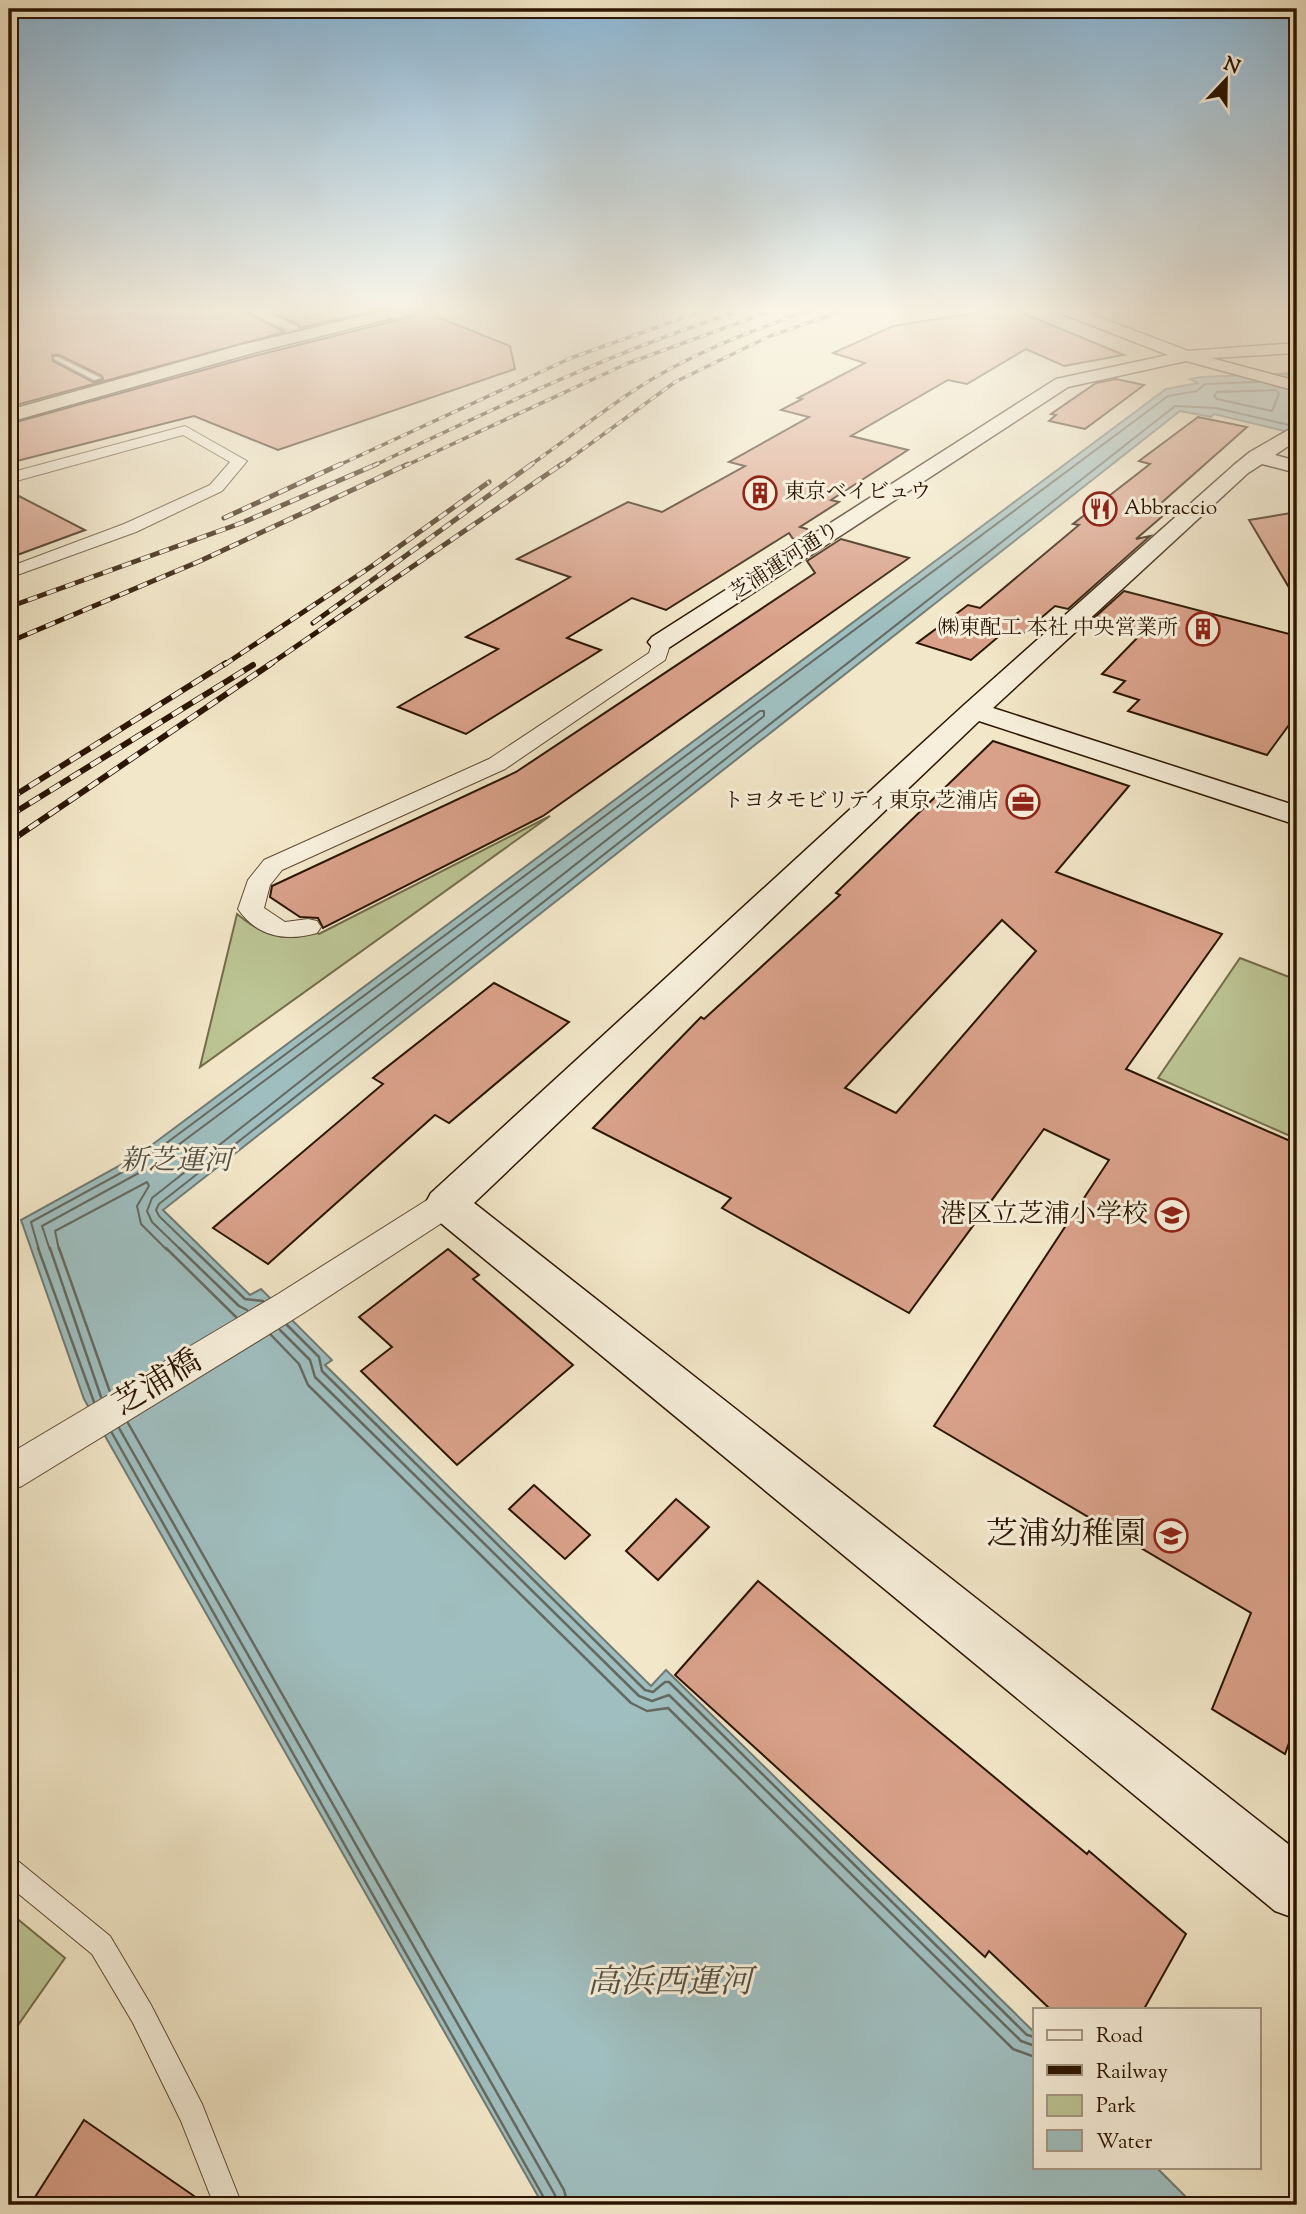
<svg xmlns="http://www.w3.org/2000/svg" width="1306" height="2214" font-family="'Sorts Mill Goudy','Noto Serif JP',serif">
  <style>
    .green { fill: #bcc595; stroke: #746d4a; stroke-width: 2 }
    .water { fill: #9fbebf; stroke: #717a73; stroke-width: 2 }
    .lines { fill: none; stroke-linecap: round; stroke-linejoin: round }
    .shore-far1 { stroke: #656a60; stroke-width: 2 }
    .shore { stroke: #656a60; stroke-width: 2.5 }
    .building { fill: #d9a18a; stroke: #2b1500; stroke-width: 2; fill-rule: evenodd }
    .lane-casing { stroke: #5d4a32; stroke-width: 2 }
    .street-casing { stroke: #5d4a32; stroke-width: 2 }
    .secondary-casing { stroke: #2b1500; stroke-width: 3 }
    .highway-casing { stroke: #2b1500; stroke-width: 3 }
    .lane { fill: #f7efdb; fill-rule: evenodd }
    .street { fill: #f7efdb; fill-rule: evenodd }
    .secondary { fill: #f7efdb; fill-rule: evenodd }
    .highway { fill: #f2e7c8; fill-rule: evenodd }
    .rail-far2-casing { stroke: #2b1500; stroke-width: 3.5 }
    .rail-far1-casing { stroke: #2b1500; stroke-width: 5 }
    .rail-casing { stroke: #2b1500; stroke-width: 6 }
    .rail-far2 { stroke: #f7efdb; stroke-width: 2.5; stroke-dasharray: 7; stroke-linecap: butt }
    .rail-far1 { stroke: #f7efdb; stroke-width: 3.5; stroke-dasharray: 10; stroke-linecap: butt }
    .rail { stroke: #f7efdb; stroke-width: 4.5; stroke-dasharray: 12; stroke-linecap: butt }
    .labels { text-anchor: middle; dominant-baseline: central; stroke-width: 6; stroke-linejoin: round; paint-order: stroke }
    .far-poi-label { font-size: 21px; fill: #2b1500; stroke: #f7efdb; text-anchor: start }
    .far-street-label { font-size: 21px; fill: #2b1500; stroke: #f7efdb }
    .poi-label { font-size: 26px; fill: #2b1500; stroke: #f7efdb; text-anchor: end }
    .water-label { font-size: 28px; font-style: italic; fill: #545043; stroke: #f7efdb }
    .near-street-label { font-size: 32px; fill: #2b1500; stroke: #f7efdb }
    .near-poi-label { font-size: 32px; fill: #2b1500; stroke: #f7efdb; text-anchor: end }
    .near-water-label { font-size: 33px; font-style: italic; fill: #545043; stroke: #f7efdb }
  </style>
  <rect width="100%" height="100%" fill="#f2e7c8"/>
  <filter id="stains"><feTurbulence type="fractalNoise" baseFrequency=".00286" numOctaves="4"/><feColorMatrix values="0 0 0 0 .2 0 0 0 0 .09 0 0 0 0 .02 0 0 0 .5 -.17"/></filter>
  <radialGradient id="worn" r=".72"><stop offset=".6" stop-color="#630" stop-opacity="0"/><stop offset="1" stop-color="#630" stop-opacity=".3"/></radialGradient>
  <g class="green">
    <path d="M550,816l-350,251 37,-153c24,20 47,31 77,16l5,4z"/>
    <polygon points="1240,958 1297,980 1297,1139 1158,1078"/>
    <polygon points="9,1912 65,1958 9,2038"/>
  </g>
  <polygon class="water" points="1297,373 1297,401 1291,406 1297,409 1297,434 1214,414 1211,417 1180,411 163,1210 250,1295 261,1289 332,1360 325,1365 651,1686 666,1670 1035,2033 1035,2167 1156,2167 1194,2205 543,2205 84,1399 21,1220 137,1156 1166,389 1198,383 1190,379 1202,377"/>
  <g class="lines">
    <g class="shore-far1">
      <polygon points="1276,390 1279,394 1272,411 1217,399 1214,396 1217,392"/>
      <polyline points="39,1250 31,1222 141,1162 1168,396 1197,391 1205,384 1258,382"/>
      <polyline points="50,1250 42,1226 146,1169 760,711 764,711 764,716 152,1198 147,1211 152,1222 181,1250"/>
      <polyline points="59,1250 55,1231 147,1182 149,1186 137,1206 141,1224 167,1250"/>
      <polyline points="194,1250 159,1216 156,1210 159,1204 1175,406 1216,408 1293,426"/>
    </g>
    <g class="shore">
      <polyline points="38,1248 94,1402"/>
      <polyline points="50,1248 101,1397"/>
      <polyline points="59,1248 110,1392"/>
      <polyline points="166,1248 236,1317"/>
      <polyline points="179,1248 239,1306 247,1310"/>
      <polyline points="192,1248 245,1299 263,1301"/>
      <polyline points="287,1325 319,1357 322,1371 645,1690 653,1692 665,1682 669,1682 1027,2035 1035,2037"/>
      <polyline points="280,1330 310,1360 315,1377 639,1696 652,1701 669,1695 1021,2041 1035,2046"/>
      <polyline points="271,1335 299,1364 308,1385 631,1703 647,1711 668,1708 1013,2049 1035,2057"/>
      <polyline points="128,1423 564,2190 568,2205"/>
      <polyline points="119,1428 555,2195 557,2205"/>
      <polyline points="112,1433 548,2205"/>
    </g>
  </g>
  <g class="building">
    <path d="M9,310h233l43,22 -276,75zM52,355h7l43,21 1,3 -10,3 -40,-21z"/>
    <polygon points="267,310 377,310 300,328 299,325"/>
    <polygon points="418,310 437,310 437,317 510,346 515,369 278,450 194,416 9,463 9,424 254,356 414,316"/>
    <polygon points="994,310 1015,310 1124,355 1064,366 1026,349 967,384 948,380 851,436 908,450 831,500 839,502 800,527 814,531 795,542 789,533 666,610 632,598 567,638 601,650 466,734 398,707 498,649 466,637 570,577 517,559 628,502 662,512 745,466 729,462 809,417 781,410 802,399 798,398 865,363 833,353 893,326"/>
    <polygon points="1116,379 1144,385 1085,429 1049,421 1056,415 1051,414 1096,383"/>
    <polygon points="1198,417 1247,427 1159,505 1172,508 1136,539 1150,536 1068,609 1055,606 1020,636 1004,632 971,660 917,643 968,605 980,608 1079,525 1073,524 1150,464 1139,461"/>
    <polygon points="9,491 85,530 9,558"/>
    <polygon points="1297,512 1297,601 1249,520"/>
    <polygon points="841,539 909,558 543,816 323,928 318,918 300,917 270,897 272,886 516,772 815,573 807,561"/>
    <polygon points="1124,591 1297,636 1297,714 1267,755 1128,711 1139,700 1114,692 1125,681 1102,674 1144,631 1095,617"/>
    <path d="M993,741l136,45 -73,86 166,62 -96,135 171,75v577l-12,33 -73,-45 39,-96 -317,-187 175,-266 -65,-31 -135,184 -187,-105 9,-10 -138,-70 108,-111 3,2 136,-124 -4,-2zM1002,920l34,31 -140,162 -51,-25z"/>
    <polygon points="494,983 569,1022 449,1123 435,1115 268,1264 213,1228 383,1084 373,1078"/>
    <polygon points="448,1249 479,1275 473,1279 573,1365 457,1465 361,1371 392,1347 359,1317"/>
    <polygon points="534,1485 590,1535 565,1559 509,1509"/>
    <polygon points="676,1499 709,1527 658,1580 626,1551"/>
    <polygon points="758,1581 1087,1854 1089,1851 1186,1934 1144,2009 1050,2009 989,1951 985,1957 675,1675"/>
    <polygon points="84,2120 207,2205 30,2205"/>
  </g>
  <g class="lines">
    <defs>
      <g id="lane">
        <polygon points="54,357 58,357 101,378 94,380 54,359"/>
        <polygon points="9,1858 18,1861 110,1936 151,2005 202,2104 242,2205 214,2205 181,2121 133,2023 92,1954 9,1886"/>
      </g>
      <g id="street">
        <polygon points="244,310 261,310 298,327 296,330 288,330"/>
        <polygon points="185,426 247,461 222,491 136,532 9,578 9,567 124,524 210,485 230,462 183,435 9,483 9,473"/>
        <path d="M661,636l10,6 -6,18 -160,109 -223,101 -12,15 -6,23 21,14 23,-3 9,2 4,6 -4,6c-31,9 -60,4 -79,-24l10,-29 16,-20 225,-101 160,-106 5,-15z"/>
        <polygon points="446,1192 457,1195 462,1204 457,1213 302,1314 22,1486 9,1491 9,1454 278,1294 435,1195"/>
      </g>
      <g id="secondary">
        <polygon points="1058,310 1080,310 1188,351 1297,343 1297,353 1211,358 1297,381 1297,391 1186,361 1068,387 670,647 661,650 652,647 648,642 652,637 1056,379 1168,355 1060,313"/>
        <polygon points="1297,425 1297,440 1275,455 1297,461 1297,473 1262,464 1248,473 993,708 1297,806 1297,825 979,721 474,1203 1297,1851 1297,1919 1275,1911 431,1215 425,1204 431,1193 964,705 1234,465 1250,452"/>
      </g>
      <polygon id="highway" points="388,310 415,310 413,313 253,353 9,422 9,410 241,345"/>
    </defs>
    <use href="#lane" class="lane-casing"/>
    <use href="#street" class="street-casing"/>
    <use href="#secondary" class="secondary-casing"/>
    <use href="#highway" class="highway-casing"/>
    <use href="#lane" class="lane"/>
    <use href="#street" class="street"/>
    <use href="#secondary" class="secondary"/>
    <use href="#highway" class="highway"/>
    <defs>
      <g id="rail-far2">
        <polyline points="337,466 571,358 705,310"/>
        <path d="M373,466c120,-57 239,-114 366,-155"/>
        <polyline points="405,466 626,364 774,310"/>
        <path d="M529,466c34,-24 67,-50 101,-73 55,-37 119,-62 181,-83"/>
        <polyline points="560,466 675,382 770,336 845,310"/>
      </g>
      <g id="rail-far1">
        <polyline points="224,518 341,464"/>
        <polyline points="9,607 244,522 377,464"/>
        <polyline points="313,623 532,464"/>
        <polyline points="9,642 200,561 408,464"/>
        <polyline points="224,665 372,566 489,482"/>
        <polyline points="269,665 562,464"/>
      </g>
      <g id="rail">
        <polyline points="9,799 226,663"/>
        <polyline points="9,816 253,665"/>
        <polyline points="9,842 272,663"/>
      </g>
    </defs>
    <use href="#rail-far2" class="rail-far2-casing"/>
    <use href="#rail-far1" class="rail-far1-casing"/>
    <use href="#rail" class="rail-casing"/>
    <use href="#rail-far2" class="rail-far2"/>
    <use href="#rail-far1" class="rail-far1"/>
    <use href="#rail" class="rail"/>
  </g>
  <linearGradient id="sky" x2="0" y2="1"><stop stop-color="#8bb8d8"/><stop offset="0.5" stop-color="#f9f4e6"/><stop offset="1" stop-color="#f9f4e6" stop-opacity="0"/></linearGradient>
  <rect width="1306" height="620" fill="url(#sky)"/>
  <defs>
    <symbol id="building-ring" viewBox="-11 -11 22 22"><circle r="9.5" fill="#f7efdb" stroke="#8f2418" stroke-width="1.5"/><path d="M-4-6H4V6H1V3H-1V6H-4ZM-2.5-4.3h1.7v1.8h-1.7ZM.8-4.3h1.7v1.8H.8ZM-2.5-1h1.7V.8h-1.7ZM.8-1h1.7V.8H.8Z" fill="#8f2418"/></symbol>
    <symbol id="restaurant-ring" viewBox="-11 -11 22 22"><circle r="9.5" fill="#f7efdb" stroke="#8f2418" stroke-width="1.5"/><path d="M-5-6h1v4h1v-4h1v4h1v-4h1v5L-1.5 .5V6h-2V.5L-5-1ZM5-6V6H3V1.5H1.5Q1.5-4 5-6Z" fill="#8f2418"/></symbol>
    <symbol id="office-ring" viewBox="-11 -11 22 22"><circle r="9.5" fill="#f7efdb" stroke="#8f2418" stroke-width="1.5"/><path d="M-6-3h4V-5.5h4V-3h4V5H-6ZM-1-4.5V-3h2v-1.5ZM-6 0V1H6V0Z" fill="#8f2418"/></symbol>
    <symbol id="school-ring" viewBox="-11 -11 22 22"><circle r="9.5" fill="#f7efdb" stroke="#8f2418" stroke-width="1.5"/><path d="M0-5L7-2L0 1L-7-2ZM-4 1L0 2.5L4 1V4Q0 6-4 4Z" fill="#8f2418"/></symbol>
  </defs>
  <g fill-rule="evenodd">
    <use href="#building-ring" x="741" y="474" width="38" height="38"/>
    <use href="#restaurant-ring" x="1081" y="490" width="38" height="38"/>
    <use href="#building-ring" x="1184" y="610" width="38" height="38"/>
    <use href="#office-ring" x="1004" y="783" width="38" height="38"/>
    <use href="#school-ring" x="1153" y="1196" width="38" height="38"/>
    <use href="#school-ring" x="1152" y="1517" width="38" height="38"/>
  </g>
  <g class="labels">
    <g class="far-poi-label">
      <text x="784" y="493">東京ベイビュウ</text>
      <text x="1124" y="509">Abbraccio</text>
      <text x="1178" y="629" text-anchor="end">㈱東配工 本社 中央営業所</text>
      <text x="998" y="802" text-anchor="end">トヨタモビリティ東京 芝浦店</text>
    </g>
    <g class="far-street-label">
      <text transform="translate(785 562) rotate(-33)">芝浦運河通り</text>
    </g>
    <g class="poi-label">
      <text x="1148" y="1215">港区立芝浦小学校</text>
    </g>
    <g class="water-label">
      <text x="176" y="1162">新芝運河</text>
    </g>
    <g class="near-street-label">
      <text transform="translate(158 1384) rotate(-31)">芝浦橋</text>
    </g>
    <g class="near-poi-label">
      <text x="1146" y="1536">芝浦幼稚園</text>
    </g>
    <g class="near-water-label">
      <text x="670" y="1984">高浜西運河</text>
    </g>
  </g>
  <rect width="1306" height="2214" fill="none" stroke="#f2e7c8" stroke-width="35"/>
  <rect x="10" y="10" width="1285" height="2193" fill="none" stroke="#2b1500" stroke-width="3.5"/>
  <rect x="18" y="18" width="1271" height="2179" fill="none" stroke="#2b1500" stroke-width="2"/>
  <rect x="1033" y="2008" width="228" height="161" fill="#f7efdb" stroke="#a59883" stroke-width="2"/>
  <rect x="1047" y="2030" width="35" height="10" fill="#f7efdb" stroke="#a59883" stroke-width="2"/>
  <text x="1096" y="2042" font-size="21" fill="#2b1500">Road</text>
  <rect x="1047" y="2065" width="35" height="10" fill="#2b1500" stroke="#a59883" stroke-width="2"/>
  <text x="1096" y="2078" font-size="21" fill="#2b1500">Railway</text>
  <rect x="1047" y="2095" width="35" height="21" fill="#bcc595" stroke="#a59883" stroke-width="2"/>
  <text x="1096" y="2112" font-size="21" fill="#2b1500">Park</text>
  <rect x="1047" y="2130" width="35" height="21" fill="#9fbebf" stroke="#a59883" stroke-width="2"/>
  <text x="1096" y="2148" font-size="21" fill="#2b1500">Water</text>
  <g transform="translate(1226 80) rotate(22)" stroke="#f7efdb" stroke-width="5" paint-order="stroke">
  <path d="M0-5L12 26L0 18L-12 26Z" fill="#2b1500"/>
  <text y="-10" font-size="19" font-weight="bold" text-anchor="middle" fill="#2b1500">N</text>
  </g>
  <rect width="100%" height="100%" filter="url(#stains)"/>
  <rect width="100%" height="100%" fill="url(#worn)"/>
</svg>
